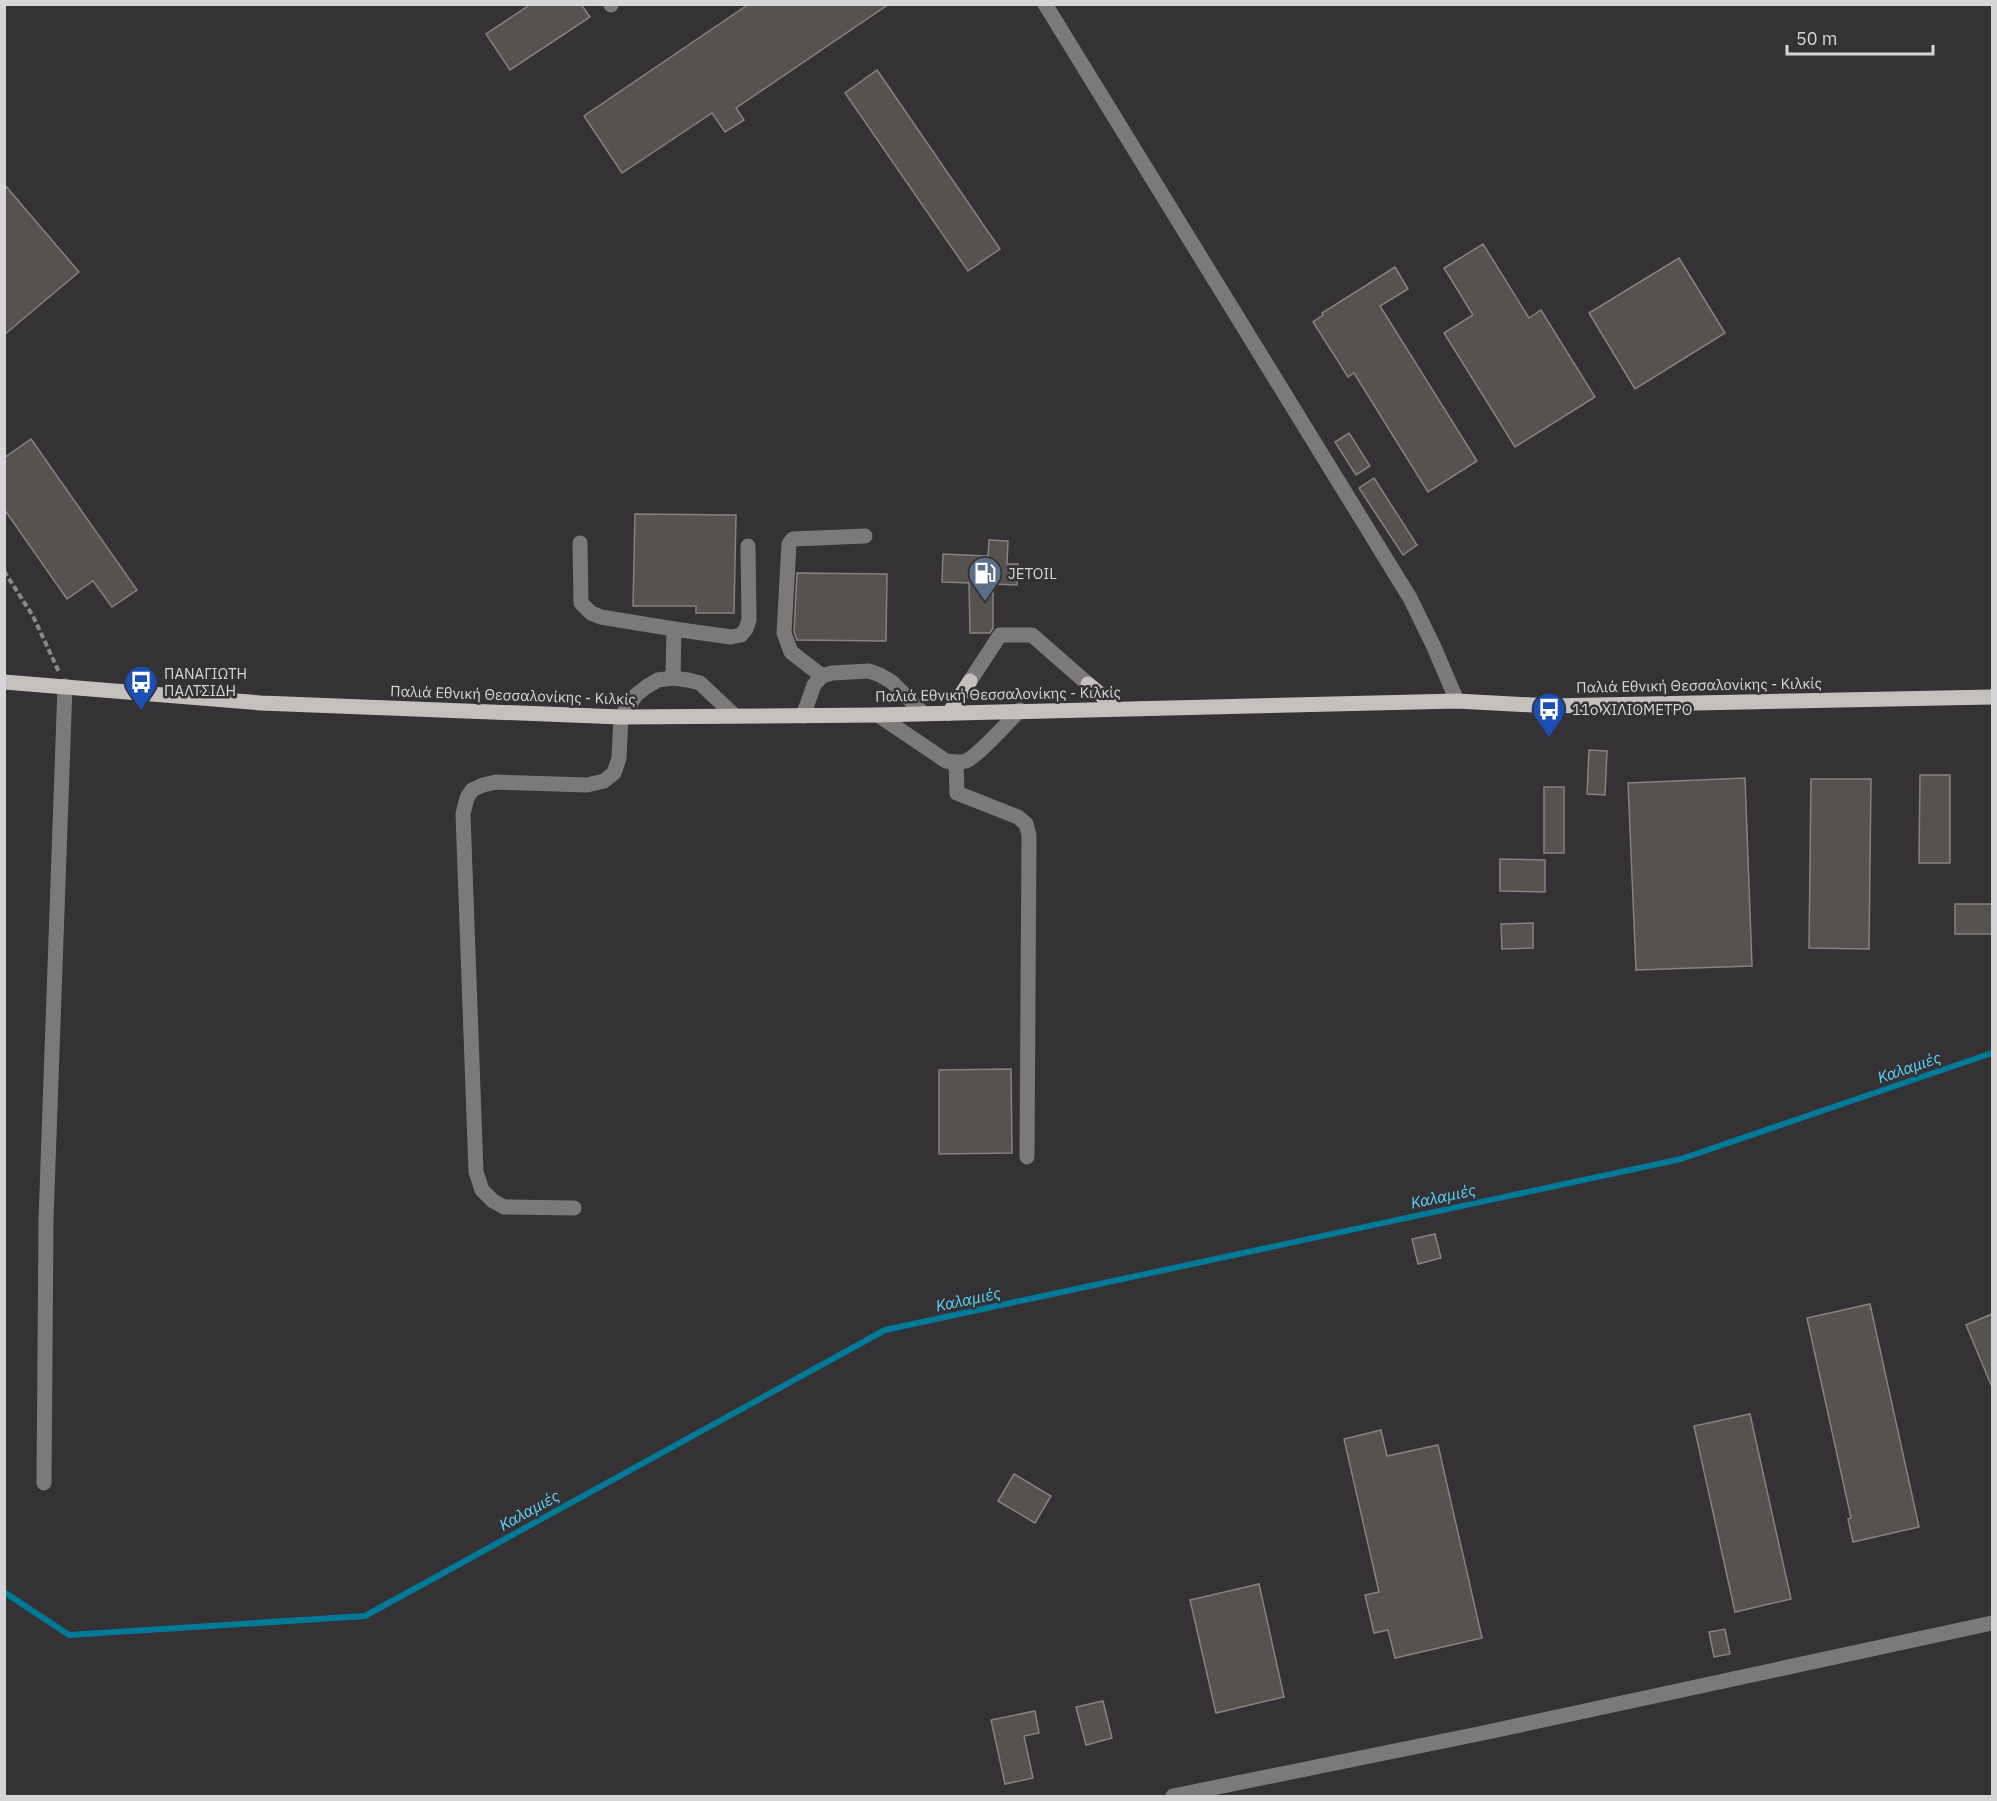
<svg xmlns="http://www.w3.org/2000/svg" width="1997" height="1801" font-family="'IBM Plex Sans',sans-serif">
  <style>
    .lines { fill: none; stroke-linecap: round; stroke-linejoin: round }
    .stream { stroke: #007a96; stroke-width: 6 }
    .building { fill: #555250; stroke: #868280; stroke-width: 1.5 }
    .path { stroke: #89878a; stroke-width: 4; stroke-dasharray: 6 3; stroke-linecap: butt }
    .minor { stroke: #7c7a79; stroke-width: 15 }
    .major { stroke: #c4c0be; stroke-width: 15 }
    .labels { text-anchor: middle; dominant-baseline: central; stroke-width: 5; stroke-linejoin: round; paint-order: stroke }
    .poi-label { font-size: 15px; fill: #d6d5d7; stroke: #343235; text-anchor: start }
    .street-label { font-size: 15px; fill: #d6d5d7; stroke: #343235 }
    .water-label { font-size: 16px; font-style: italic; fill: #59d7fe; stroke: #343235 }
  </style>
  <rect width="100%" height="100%" fill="#343235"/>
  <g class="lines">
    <polyline class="stream" points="4,1592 69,1635 365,1616 885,1330 1681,1159 1992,1053"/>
  </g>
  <g class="building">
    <polygon points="531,4 581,4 590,17 510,70 486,34"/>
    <polygon points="749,4 889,4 736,108 744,120 725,132 712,113 622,173 584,116"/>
    <polygon points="877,70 1000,249 968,271 845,93"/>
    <polygon points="4,184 79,272 4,335"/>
    <polygon points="1483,244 1529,318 1541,310 1595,397 1515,447 1444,333 1473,315 1444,268"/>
    <polygon points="1679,258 1725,333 1635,389 1589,313"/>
    <polygon points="1395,267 1408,289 1380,306 1477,461 1428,492 1354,373 1348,377 1313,322 1323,315 1322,313"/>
    <polygon points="1349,433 1370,466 1356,475 1335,442"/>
    <polygon points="31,439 137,590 112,607 93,581 67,599 4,509 4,458"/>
    <polygon points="1374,478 1417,545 1403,555 1359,488"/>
    <polygon points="635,514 736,515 734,613 696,613 696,606 633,606"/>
    <polygon points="989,540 1008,541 1007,564 1018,564 1017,585 993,584 993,628 990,633 970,633 969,583 942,582 943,554 988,556"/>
    <polygon points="797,573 887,574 886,641 797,640 794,632"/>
    <polygon points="1589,750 1607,751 1605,795 1587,794"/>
    <polygon points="1920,775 1950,775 1950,863 1919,863"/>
    <polygon points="1745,778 1752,966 1636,970 1628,783"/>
    <polygon points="1811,779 1871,779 1869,949 1809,948"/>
    <rect x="1544" y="787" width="20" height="66"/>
    <polygon points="1500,859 1545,860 1545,892 1500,891"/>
    <rect x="1955" y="904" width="37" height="30"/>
    <polygon points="1533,923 1533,948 1502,949 1501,924"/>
    <polygon points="1011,1069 1012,1153 939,1154 939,1070"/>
    <polygon points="1435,1234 1441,1258 1418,1264 1412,1239"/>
    <polygon points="1870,1304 1919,1527 1853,1542 1848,1519 1851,1518 1807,1318"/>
    <polygon points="1992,1314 1992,1387 1966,1325"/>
    <polygon points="1750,1414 1791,1599 1735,1612 1694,1426"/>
    <polygon points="1381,1430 1387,1456 1438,1445 1482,1638 1395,1658 1388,1630 1374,1633 1365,1595 1379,1592 1344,1439"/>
    <polygon points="1014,1474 1051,1496 1035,1523 998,1501"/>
    <polygon points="1259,1584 1284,1697 1216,1713 1190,1600"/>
    <polygon points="1725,1629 1730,1654 1714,1657 1709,1632"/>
    <polygon points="1103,1701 1112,1738 1086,1745 1076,1707"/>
    <polygon points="1035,1711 1039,1733 1024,1736 1033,1778 1005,1784 991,1720"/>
  </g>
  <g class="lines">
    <polyline class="path" points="4,571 33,616 59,672"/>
    <g class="minor">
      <polyline points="1045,4 1410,598 1434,647 1457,701"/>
      <polyline points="611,5 611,4"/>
      <polyline points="580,543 581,603 591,613 601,617 674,629"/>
      <polyline points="822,676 791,652 784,633 789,544 793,539 865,536"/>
      <polyline points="673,678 674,629 731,637 741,635 746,629 749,620 748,546"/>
      <polyline points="970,681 1000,635 1032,635 1088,684"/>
      <path d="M878,715l68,46c7,1 14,2 20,0 13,-6 42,-39 54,-51"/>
      <polyline points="803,716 814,685 822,676 832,673 869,671 880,675 892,682 923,713"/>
      <polyline points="956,762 957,793 1018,817 1026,824 1029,835 1027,1157"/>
      <polyline points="574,1208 504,1207 493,1201 482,1190 476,1172 463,814 467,798 472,790 483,785 496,782 587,785 604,781 614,773 619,758 621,717 636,695 646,687 658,680 673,678 688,680 700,683 735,716"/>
      <polyline points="44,1483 46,1220 65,686"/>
      <polyline points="1173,1796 1483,1733 1992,1623"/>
    </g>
    <g class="major">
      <polyline points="4,682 261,703 621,717 878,715 1457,701 1550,706 1992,697"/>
      <polyline points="1088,684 1118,709"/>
      <polyline points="949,713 970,681"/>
    </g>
  </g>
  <defs>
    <symbol id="fuel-pin" viewBox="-11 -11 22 30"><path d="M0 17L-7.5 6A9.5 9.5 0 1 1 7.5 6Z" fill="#5c6f8a" stroke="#343235"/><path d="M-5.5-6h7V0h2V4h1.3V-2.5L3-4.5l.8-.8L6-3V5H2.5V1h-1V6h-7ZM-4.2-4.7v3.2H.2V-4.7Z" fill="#fff"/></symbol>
    <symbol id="bus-pin" viewBox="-11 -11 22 30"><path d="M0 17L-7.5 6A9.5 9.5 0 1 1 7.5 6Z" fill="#1a4fb4" stroke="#343235"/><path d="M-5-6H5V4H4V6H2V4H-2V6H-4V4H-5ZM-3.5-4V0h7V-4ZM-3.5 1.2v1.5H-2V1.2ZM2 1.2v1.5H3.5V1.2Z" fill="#fff"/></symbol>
  </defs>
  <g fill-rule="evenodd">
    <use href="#fuel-pin" x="966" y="554" width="38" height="52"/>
    <use href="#bus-pin" x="122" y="663" width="38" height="52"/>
    <use href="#bus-pin" x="1530" y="690" width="38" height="52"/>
  </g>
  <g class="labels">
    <g class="poi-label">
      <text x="1008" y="573">JETOIL</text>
      <text x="164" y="673">ΠΑΝΑΓΙΩΤΗ<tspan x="164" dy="17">ΠΑΛΤΣΙΔΗ</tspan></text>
      <text x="1572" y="709">11ο ΧΙΛΙΟΜΕΤΡΟ</text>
    </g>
    <g class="street-label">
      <text transform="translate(1699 685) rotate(-1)">Παλιά Εθνική Θεσσαλονίκης - Κιλκίς</text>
      <text transform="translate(998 694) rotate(-1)">Παλιά Εθνική Θεσσαλονίκης - Κιλκίς</text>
      <text transform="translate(513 695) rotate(2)">Παλιά Εθνική Θεσσαλονίκης - Κιλκίς</text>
    </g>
    <g class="water-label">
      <text transform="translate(1909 1067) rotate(-19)">Καλαμιές</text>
      <text transform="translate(1443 1196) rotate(-12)">Καλαμιές</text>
      <text transform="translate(968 1299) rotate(-12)">Καλαμιές</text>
      <text transform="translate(529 1510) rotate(-29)">Καλαμιές</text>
    </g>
  </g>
  <rect width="1997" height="1801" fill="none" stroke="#d6d5d7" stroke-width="12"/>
  <path d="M1787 45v9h146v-9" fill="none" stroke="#d6d5d7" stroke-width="3"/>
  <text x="1796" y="45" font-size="18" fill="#d6d5d7" stroke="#343235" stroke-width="4.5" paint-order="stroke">50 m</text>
</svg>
